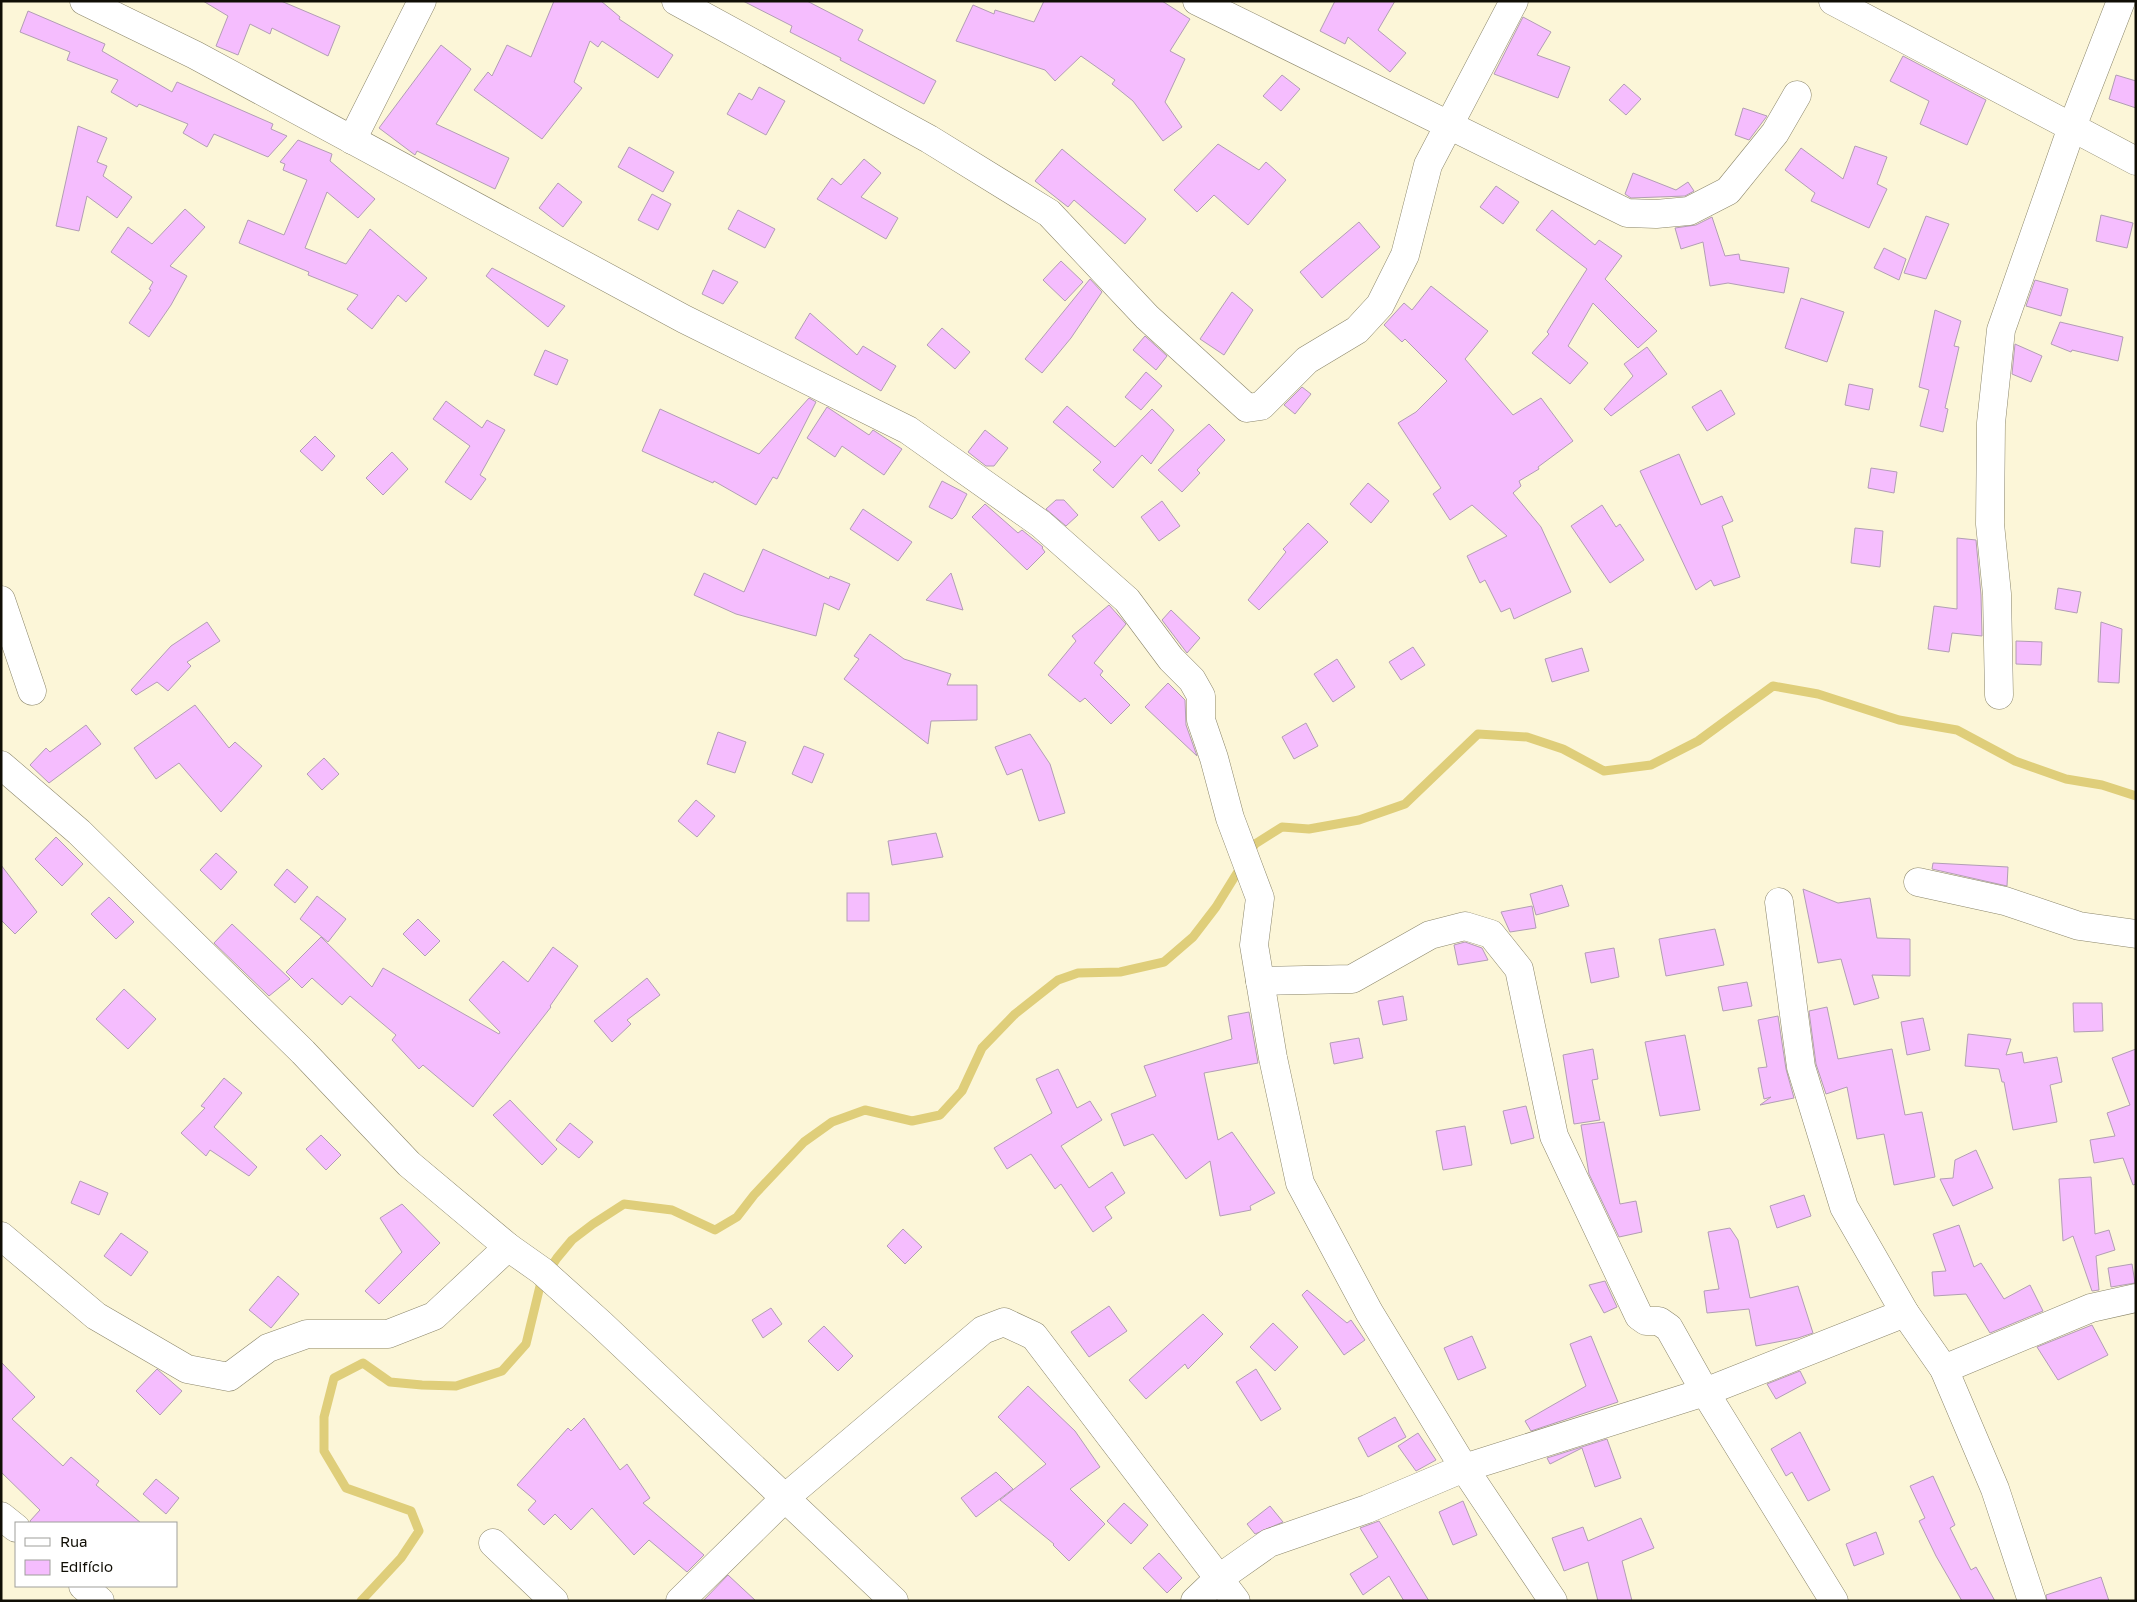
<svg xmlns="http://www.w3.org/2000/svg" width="2137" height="1602" font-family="'Golos Text',sans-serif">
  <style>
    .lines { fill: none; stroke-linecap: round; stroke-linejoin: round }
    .stream { stroke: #dfce7a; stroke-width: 9 }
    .building { fill: #f5bdfe; stroke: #b29eb4 }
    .minor-casing { stroke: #8b866b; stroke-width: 29 }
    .minor { stroke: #fff; stroke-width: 28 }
  </style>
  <rect width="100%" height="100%" fill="#fcf6d8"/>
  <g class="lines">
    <g class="stream">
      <polyline points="1249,854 1255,844 1282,827 1309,829 1359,820 1405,804 1478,734 1527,737 1563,749 1604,771 1651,765 1698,741 1773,686 1818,694 1899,720 1957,730 2015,761 2066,779 2102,785 2136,796"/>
      <polyline points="361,1601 401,1558 419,1531 411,1511 346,1488 324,1451 324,1417 334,1378 363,1363 390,1382 422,1385 456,1386 502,1371 526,1344 541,1282 557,1258 572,1240 593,1224 624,1204 672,1210 715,1230 737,1217 754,1195 804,1142 832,1122 865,1110 912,1121 940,1115 962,1091 982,1048 1015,1014 1058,980 1078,973 1120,972 1164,962 1193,937 1216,907 1242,865"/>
    </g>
  </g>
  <g class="building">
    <polygon points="203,1 281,1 340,26 328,56 272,28 270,34 250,24 238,55 216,46 228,16"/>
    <polygon points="554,1 601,1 620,17 619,19 673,55 658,78 602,41 598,47 590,41 574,82 582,88 542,139 474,90 488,72 492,76 507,45 531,57"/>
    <polygon points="743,1 807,1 863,30 858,40 936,81 924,104 840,60 841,58 790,32 792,26"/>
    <polygon points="1044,1 1162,1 1190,19 1170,51 1185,59 1165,102 1182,127 1163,141 1133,101 1112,84 1115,80 1081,56 1055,81 1045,70 956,41 973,5 994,14 995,10 1034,22"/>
    <polygon points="1335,1 1395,1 1378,30 1406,53 1390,72 1348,37 1345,44 1320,31"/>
    <polygon points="28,11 105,44 102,51 172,92 177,82 273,124 271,129 287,136 268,157 214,134 207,147 183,133 188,124 139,104 137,107 111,92 118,80 67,60 70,52 20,32"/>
    <polygon points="1523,17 1551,32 1537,55 1570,67 1558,98 1494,74"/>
    <polygon points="441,45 471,69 436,124 509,158 495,189 417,151 415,155 379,128"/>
    <polygon points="1903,56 1986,100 1967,145 1920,124 1929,101 1890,81"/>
    <polygon points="1282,75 1300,89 1281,111 1263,96"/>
    <polygon points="2116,75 2136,81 2136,108 2109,99"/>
    <polygon points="1624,84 1641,99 1626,115 1609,100"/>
    <polygon points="759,87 785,101 766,135 727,114 739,93 752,100"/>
    <polygon points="1743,108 1767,116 1749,140 1735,135"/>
    <polygon points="78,126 107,138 97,162 107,166 103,176 132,197 117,218 87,196 79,231 56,226"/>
    <polygon points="298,140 332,154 330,161 375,199 358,218 327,192 305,248 346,264 370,229 427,278 406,302 398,295 372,329 347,309 358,295 308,275 309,272 239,243 248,220 284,235 307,180 283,170 285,164 280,162"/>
    <polygon points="1218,144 1259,170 1266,162 1286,180 1248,225 1214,195 1197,212 1174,190"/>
    <polygon points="1855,146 1887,157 1877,184 1887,189 1869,228 1811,201 1815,193 1785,170 1801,148 1843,179"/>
    <polygon points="629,147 674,172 663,192 618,167"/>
    <polygon points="1062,149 1146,219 1125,244 1074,200 1068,207 1035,181"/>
    <polygon points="864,159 881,173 861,197 898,218 886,239 817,199 832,178 841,185"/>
    <polygon points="1633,173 1676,190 1688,182 1694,191 1685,196 1631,198 1625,194"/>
    <polygon points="558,183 582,202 563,227 539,208"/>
    <polygon points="1496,186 1519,202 1503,224 1480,207"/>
    <polygon points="652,194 671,204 658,230 638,220"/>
    <polygon points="185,209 205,227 170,266 187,276 171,305 149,337 129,323 151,290 149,289 153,282 111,252 128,227 152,244"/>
    <polygon points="738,210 775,229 765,248 728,229"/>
    <polygon points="1552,210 1595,245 1599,240 1622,256 1605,279 1657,331 1638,348 1593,303 1568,346 1588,363 1570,384 1532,353 1549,334 1547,332 1587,269 1536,230"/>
    <polygon points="2101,215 2133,223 2127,248 2096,241"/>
    <polygon points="1926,216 1949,224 1926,279 1904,273"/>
    <polygon points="1712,217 1725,256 1739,254 1740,260 1789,268 1784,293 1728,283 1710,286 1703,242 1681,249 1675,228 1696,225"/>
    <polygon points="1359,222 1380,247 1322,298 1300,272"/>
    <polygon points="1884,248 1906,259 1899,280 1874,268"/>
    <polygon points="1061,261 1083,282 1065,301 1043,280"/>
    <polygon points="492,268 565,306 548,327 486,276"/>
    <polygon points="713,270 738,282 723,304 702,294"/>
    <polygon points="1090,279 1102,292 1071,338 1042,373 1025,359"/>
    <polygon points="2035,280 2068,289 2061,316 2026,306"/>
    <polygon points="1431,286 1488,331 1465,359 1513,415 1541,398 1573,441 1538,467 1539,469 1519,481 1521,486 1513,493 1541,527 1571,592 1514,619 1510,608 1501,612 1485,580 1480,583 1467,556 1507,536 1472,505 1450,520 1433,494 1441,488 1398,423 1416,412 1447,381 1405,339 1402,342 1384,325 1404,303 1412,310"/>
    <polygon points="1232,292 1253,310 1224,355 1200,339"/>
    <polygon points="1801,298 1844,312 1827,362 1785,348"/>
    <polygon points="1935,310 1961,321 1954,346 1959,347 1945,408 1948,409 1943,432 1920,426 1929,390 1919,387"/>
    <polygon points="810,313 857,355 863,346 896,366 881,391 795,338"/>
    <polygon points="2060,322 2123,337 2118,361 2072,350 2071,352 2051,344"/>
    <polygon points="942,328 970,352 955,369 927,345"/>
    <polygon points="1145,336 1167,356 1156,370 1133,350"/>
    <polygon points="2015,344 2042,356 2031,382 2012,374"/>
    <polygon points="1647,347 1667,374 1611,416 1604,409 1633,376 1624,364"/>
    <polygon points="545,350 568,360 557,385 534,375"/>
    <polygon points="1146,372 1162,386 1141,410 1125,397"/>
    <polygon points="1849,384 1873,389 1869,410 1845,405"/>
    <polygon points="1302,387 1311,394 1295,414 1284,405"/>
    <polygon points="1721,390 1735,414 1707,431 1692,407"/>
    <polygon points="809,398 816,402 777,479 773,477 756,505 714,481 713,483 642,451 660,409 759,454"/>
    <polygon points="446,401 482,428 487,420 505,430 480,475 486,479 471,500 445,482 470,446 433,419"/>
    <polygon points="1067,406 1115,447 1152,409 1174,430 1151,464 1142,455 1113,488 1093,470 1101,462 1053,422"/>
    <polygon points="827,407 869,435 873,430 902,449 884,475 842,446 835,457 807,438"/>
    <polygon points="1209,424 1225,440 1197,470 1200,473 1182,492 1158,470"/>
    <polygon points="985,430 1008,448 994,466 986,466 968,452"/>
    <polygon points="315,436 335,456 322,471 300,451"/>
    <polygon points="392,452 408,469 383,495 366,478"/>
    <polygon points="1679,454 1701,505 1722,496 1733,521 1722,526 1740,577 1714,586 1711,580 1696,590 1640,471"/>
    <polygon points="1871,468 1897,472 1894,493 1868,488"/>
    <polygon points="942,481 967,494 956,515 952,519 929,507"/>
    <polygon points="1368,483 1389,501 1371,523 1350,504"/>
    <polygon points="1056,500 1064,500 1078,515 1066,526 1046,509"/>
    <polygon points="1162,501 1180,526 1159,541 1141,517"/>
    <polygon points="985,504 1018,533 1022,530 1043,547 1042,548 1045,552 1027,570 972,517"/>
    <polygon points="1602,505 1616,527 1620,524 1644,560 1610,583 1571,526"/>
    <polygon points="863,509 912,542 898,561 850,529"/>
    <polygon points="1308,523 1328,542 1259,610 1248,600 1286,552 1283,549"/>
    <polygon points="1855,528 1883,531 1880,567 1851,563"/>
    <polygon points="1957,538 1976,540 1981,595 1982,636 1952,633 1949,652 1928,649 1934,606 1957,609"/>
    <polygon points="763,549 829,579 830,576 850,584 839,610 824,603 816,636 736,614 694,595 704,573 744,592"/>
    <polygon points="951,573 963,610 926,600"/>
    <polygon points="2058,588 2081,592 2077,613 2055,609"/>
    <polygon points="1109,605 1126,624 1094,663 1103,671 1100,675 1130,705 1111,724 1085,698 1080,702 1048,675 1076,641 1072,636"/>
    <polygon points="1171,610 1200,638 1187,653 1162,620"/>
    <polygon points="207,622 220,641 187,662 191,666 168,691 157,682 136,695 131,690 171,646"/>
    <polygon points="2101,622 2122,629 2119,683 2098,682"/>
    <polygon points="870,634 904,659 951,674 947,685 977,685 977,720 931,721 928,744 844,679 859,659 854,656"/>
    <polygon points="2016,641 2042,642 2041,665 2016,664"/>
    <polygon points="1413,647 1425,665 1401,680 1389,662"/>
    <polygon points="1582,648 1589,671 1552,682 1545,659"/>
    <polygon points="1337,659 1355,687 1333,702 1314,674"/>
    <polygon points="1168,683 1185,700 1186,725 1197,756 1145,707"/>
    <polygon points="195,705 229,748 235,742 262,766 221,812 179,763 156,779 134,748"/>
    <polygon points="1306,723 1318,746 1294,759 1282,737"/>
    <polygon points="86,725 101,744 49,783 30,765 46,748 50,752"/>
    <polygon points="718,732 746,742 735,773 707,764"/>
    <polygon points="1030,734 1050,764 1065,813 1039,821 1022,769 1007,775 995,747"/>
    <polygon points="804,746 824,754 812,783 792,774"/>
    <polygon points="324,758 339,774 322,790 307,774"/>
    <polygon points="696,800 715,816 697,837 678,821"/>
    <polygon points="936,833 943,857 892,865 888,841"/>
    <polygon points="56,837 83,864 62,886 35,859"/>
    <polygon points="216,853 237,872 221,890 200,870"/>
    <polygon points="1933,863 2008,867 2007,886 1932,869"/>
    <polygon points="1,865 37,912 15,934 1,920"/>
    <polygon points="287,869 308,887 295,903 274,885"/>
    <polygon points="1562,885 1569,906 1536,915 1530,894"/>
    <polygon points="1803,889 1838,903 1870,898 1877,938 1910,939 1910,976 1872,975 1879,998 1854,1005 1841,959 1818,963"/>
    <rect x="847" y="893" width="22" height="28"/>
    <polygon points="317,896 346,919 328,942 300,919"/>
    <polygon points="109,897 134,922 116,939 91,914"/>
    <polygon points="1532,906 1536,928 1510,932 1501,912"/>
    <polygon points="418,919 440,941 425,956 403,934"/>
    <polygon points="232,924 290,979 269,996 214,943"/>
    <polygon points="1715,929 1724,965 1666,976 1659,939"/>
    <polygon points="321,937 372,987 383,968 499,1034 500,1032 469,1000 503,961 528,982 553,947 578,966 550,1006 551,1007 473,1107 423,1065 419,1069 392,1040 396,1035 350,996 342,1005 312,978 302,988 286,972"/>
    <polygon points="1465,942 1482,948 1488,960 1458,965 1454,945"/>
    <polygon points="1614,948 1619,977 1591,983 1585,953"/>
    <polygon points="647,978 660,995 627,1020 631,1024 612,1042 594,1021"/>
    <polygon points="1747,982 1752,1006 1723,1011 1718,987"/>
    <polygon points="124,989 156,1019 128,1049 96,1019"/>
    <polygon points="1403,996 1407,1020 1383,1025 1378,1001"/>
    <polygon points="2073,1003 2102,1003 2103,1031 2074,1032"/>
    <polygon points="1827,1007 1838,1059 1892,1049 1905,1115 1922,1112 1935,1177 1894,1185 1884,1134 1857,1139 1847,1087 1826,1094 1816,1064 1809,1011"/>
    <polygon points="1249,1012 1258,1063 1204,1073 1218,1140 1232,1132 1275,1193 1250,1206 1251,1210 1220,1216 1210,1161 1186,1179 1153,1134 1124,1146 1111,1114 1156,1096 1144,1066 1232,1039 1228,1016"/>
    <polygon points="1778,1016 1786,1069 1794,1098 1760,1105 1771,1097 1764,1099 1758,1068 1767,1067 1758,1020"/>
    <polygon points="1923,1018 1930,1050 1907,1055 1901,1022"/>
    <polygon points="1968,1034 2011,1039 2006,1055 2022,1052 2024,1063 2057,1057 2062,1082 2050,1085 2057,1122 2013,1130 2004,1082 2002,1082 1999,1069 1965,1066"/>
    <polygon points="1685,1035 1700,1110 1660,1116 1645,1042"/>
    <polygon points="1359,1038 1363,1058 1334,1064 1330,1043"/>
    <polygon points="1593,1049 1598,1079 1592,1080 1600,1120 1574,1124 1563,1055"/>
    <polygon points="2136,1049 2136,1184 2133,1185 2123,1158 2094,1163 2090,1140 2115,1136 2107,1113 2130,1105 2112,1058"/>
    <polygon points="1058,1069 1077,1108 1090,1101 1102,1120 1061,1146 1089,1188 1112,1172 1125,1193 1105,1207 1112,1218 1093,1232 1061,1184 1055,1189 1031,1154 1007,1169 994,1148 1052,1113 1036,1079"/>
    <polygon points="224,1078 242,1093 214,1127 257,1167 249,1176 210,1150 206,1156 181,1133 205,1108 201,1106"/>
    <polygon points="510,1100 557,1149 542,1165 493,1115"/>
    <polygon points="1526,1106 1534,1138 1511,1144 1503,1111"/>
    <polygon points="1604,1122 1620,1204 1636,1201 1642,1232 1619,1237 1589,1174 1581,1125"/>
    <polygon points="570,1123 593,1142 579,1158 556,1140"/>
    <polygon points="1465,1126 1472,1165 1443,1170 1436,1131"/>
    <polygon points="321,1135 341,1155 326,1170 306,1149"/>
    <polygon points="1976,1150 1993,1188 1953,1206 1940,1179 1953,1178 1955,1160"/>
    <polygon points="2091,1177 2095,1234 2109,1230 2115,1250 2096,1256 2099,1290 2092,1291 2073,1236 2063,1241 2059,1179"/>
    <polygon points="80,1181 108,1193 99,1215 71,1203"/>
    <polygon points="1804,1195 1811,1216 1777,1228 1770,1206"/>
    <polygon points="402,1204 440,1243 379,1304 365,1291 402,1252 380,1218"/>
    <polygon points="1959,1225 1974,1267 1981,1263 2004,1299 2030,1285 2043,1311 1990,1333 1966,1294 1934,1296 1932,1272 1946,1271 1933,1234"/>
    <polygon points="1730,1228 1738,1240 1750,1298 1798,1286 1813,1333 1798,1338 1756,1346 1749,1309 1707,1313 1704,1291 1719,1289 1708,1232"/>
    <polygon points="903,1229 922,1247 905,1264 887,1246"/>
    <polygon points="121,1233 148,1252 131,1276 104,1256"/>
    <polygon points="2132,1264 2135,1283 2111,1287 2108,1268"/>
    <polygon points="278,1276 299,1294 271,1328 249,1310"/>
    <polygon points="1605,1281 1617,1307 1604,1313 1589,1285"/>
    <polygon points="1307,1290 1347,1323 1351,1320 1365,1340 1344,1355 1302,1295"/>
    <polygon points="1109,1306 1127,1331 1089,1357 1071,1332"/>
    <polygon points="771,1308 782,1324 763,1338 752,1320"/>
    <polygon points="1203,1314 1223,1334 1188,1369 1185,1364 1146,1399 1129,1380"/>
    <polygon points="1273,1323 1298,1347 1275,1371 1250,1347"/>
    <polygon points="2092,1325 2108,1355 2058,1380 2037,1347"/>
    <polygon points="824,1326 853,1356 838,1371 808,1341"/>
    <polygon points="1472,1336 1486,1368 1458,1380 1444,1348"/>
    <polygon points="1591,1336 1618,1402 1531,1431 1525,1421 1586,1386 1570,1344"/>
    <polygon points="1,1362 35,1397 12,1419 63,1466 71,1457 99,1481 96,1485 141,1523 31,1523 30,1521 40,1510 1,1472"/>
    <polygon points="157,1369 182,1391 160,1415 136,1391"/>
    <polygon points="1256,1369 1281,1409 1261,1421 1236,1382"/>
    <polygon points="1800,1371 1806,1383 1776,1399 1767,1384"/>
    <polygon points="1028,1386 1075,1431 1100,1467 1070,1489 1105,1524 1069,1561 1053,1545 1054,1544 1000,1500 1046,1464 998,1417"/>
    <polygon points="1395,1417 1406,1437 1368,1457 1358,1438"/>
    <polygon points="584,1418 620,1470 627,1464 650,1498 643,1503 704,1555 687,1572 649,1540 634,1555 592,1508 571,1530 555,1514 544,1525 528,1510 536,1501 517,1485 568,1428 571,1431"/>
    <polygon points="1800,1432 1830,1490 1808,1501 1792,1472 1786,1476 1771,1449"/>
    <polygon points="1418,1433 1436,1460 1416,1471 1398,1446"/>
    <polygon points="1607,1439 1621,1478 1595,1487 1582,1448 1550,1464 1547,1458"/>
    <polygon points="996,1472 1013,1489 976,1517 961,1498"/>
    <polygon points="1933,1476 1955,1525 1950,1528 1971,1570 1976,1567 1995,1601 1962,1601 1936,1556 1919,1521 1925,1518 1910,1486"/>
    <polygon points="156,1479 179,1498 166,1514 143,1494"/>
    <polygon points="1463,1501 1477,1535 1453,1545 1439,1512"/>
    <polygon points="1124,1503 1148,1525 1131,1544 1107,1521"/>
    <polygon points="1270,1506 1283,1522 1255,1534 1247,1524"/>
    <polygon points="1641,1518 1654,1548 1622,1561 1632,1601 1598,1601 1588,1562 1564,1571 1552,1538 1583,1527 1588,1541"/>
    <polygon points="1379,1521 1395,1546 1429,1601 1404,1601 1389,1576 1363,1595 1350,1574 1378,1557 1360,1528"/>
    <polygon points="1876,1532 1884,1554 1854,1566 1846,1544"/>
    <polygon points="1159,1553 1182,1578 1167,1593 1143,1568"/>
    <polygon points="728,1575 756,1601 703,1601"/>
    <polygon points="2101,1577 2109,1601 2047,1601 2046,1595"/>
  </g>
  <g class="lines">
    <defs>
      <g id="minor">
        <polyline points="84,1 195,55 684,319 908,430 1041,524 1127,600 1171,659 1192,680 1201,696 1201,720 1214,758 1230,818 1260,898 1254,945 1273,1058 1300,1183 1369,1312 1464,1468 1553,1601"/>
        <polyline points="676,1 929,139 1049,213 1147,317 1247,408 1261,406 1307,360 1357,330 1380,305 1405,255 1428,165 1514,1"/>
        <polyline points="1197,1 1627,213 1656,214 1689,211 1728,191 1775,133 1797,95"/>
        <polyline points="1833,1 2136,161"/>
        <polyline points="352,140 422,1"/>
        <polyline points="1,600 32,691"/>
        <polyline points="1999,695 1997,594 1990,524 1991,423 2001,330 2072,127 2121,1"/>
        <polyline points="1,765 79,832 303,1052 409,1164 508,1247 542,1271 601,1324 894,1601"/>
        <polyline points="1918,882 2005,901 2079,926 2136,934"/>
        <polyline points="1779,902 1801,1067 1844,1207 1905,1313 1944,1369 1995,1489 2032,1601"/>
        <polyline points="1260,981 1352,979 1430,935 1465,926 1491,934 1519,969 1554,1136 1639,1316 1646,1321 1659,1321 1669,1328 1705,1392 1834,1601"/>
        <polyline points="1,1236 96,1316 187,1369 229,1377 268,1348 307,1334 388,1334 434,1316 508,1247"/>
        <polyline points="1944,1369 2091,1308 2136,1298"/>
        <polyline points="1,1516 16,1528"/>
        <polyline points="493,1543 554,1601"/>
        <polyline points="83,1586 100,1601"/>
        <polyline points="680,1601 786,1497 983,1330 1004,1322 1034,1336 1236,1601"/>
        <polyline points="1195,1601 1218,1579 1269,1543 1367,1509 1464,1468 1705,1392 1905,1313"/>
      </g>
    </defs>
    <use href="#minor" class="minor-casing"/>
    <use href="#minor" class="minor"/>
  </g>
  <rect width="2137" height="1602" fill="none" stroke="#100e05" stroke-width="5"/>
  <rect x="15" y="1522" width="162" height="65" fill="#ffffff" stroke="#9f9f9b"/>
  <rect x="25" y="1538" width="25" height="8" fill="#ffffff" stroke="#9f9f9b"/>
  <text x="60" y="1547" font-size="15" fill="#100e05">Rua</text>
  <rect x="25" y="1560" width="25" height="15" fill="#f5bdfe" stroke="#9f9f9b"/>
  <text x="60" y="1572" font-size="15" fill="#100e05">Edifício</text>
</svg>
